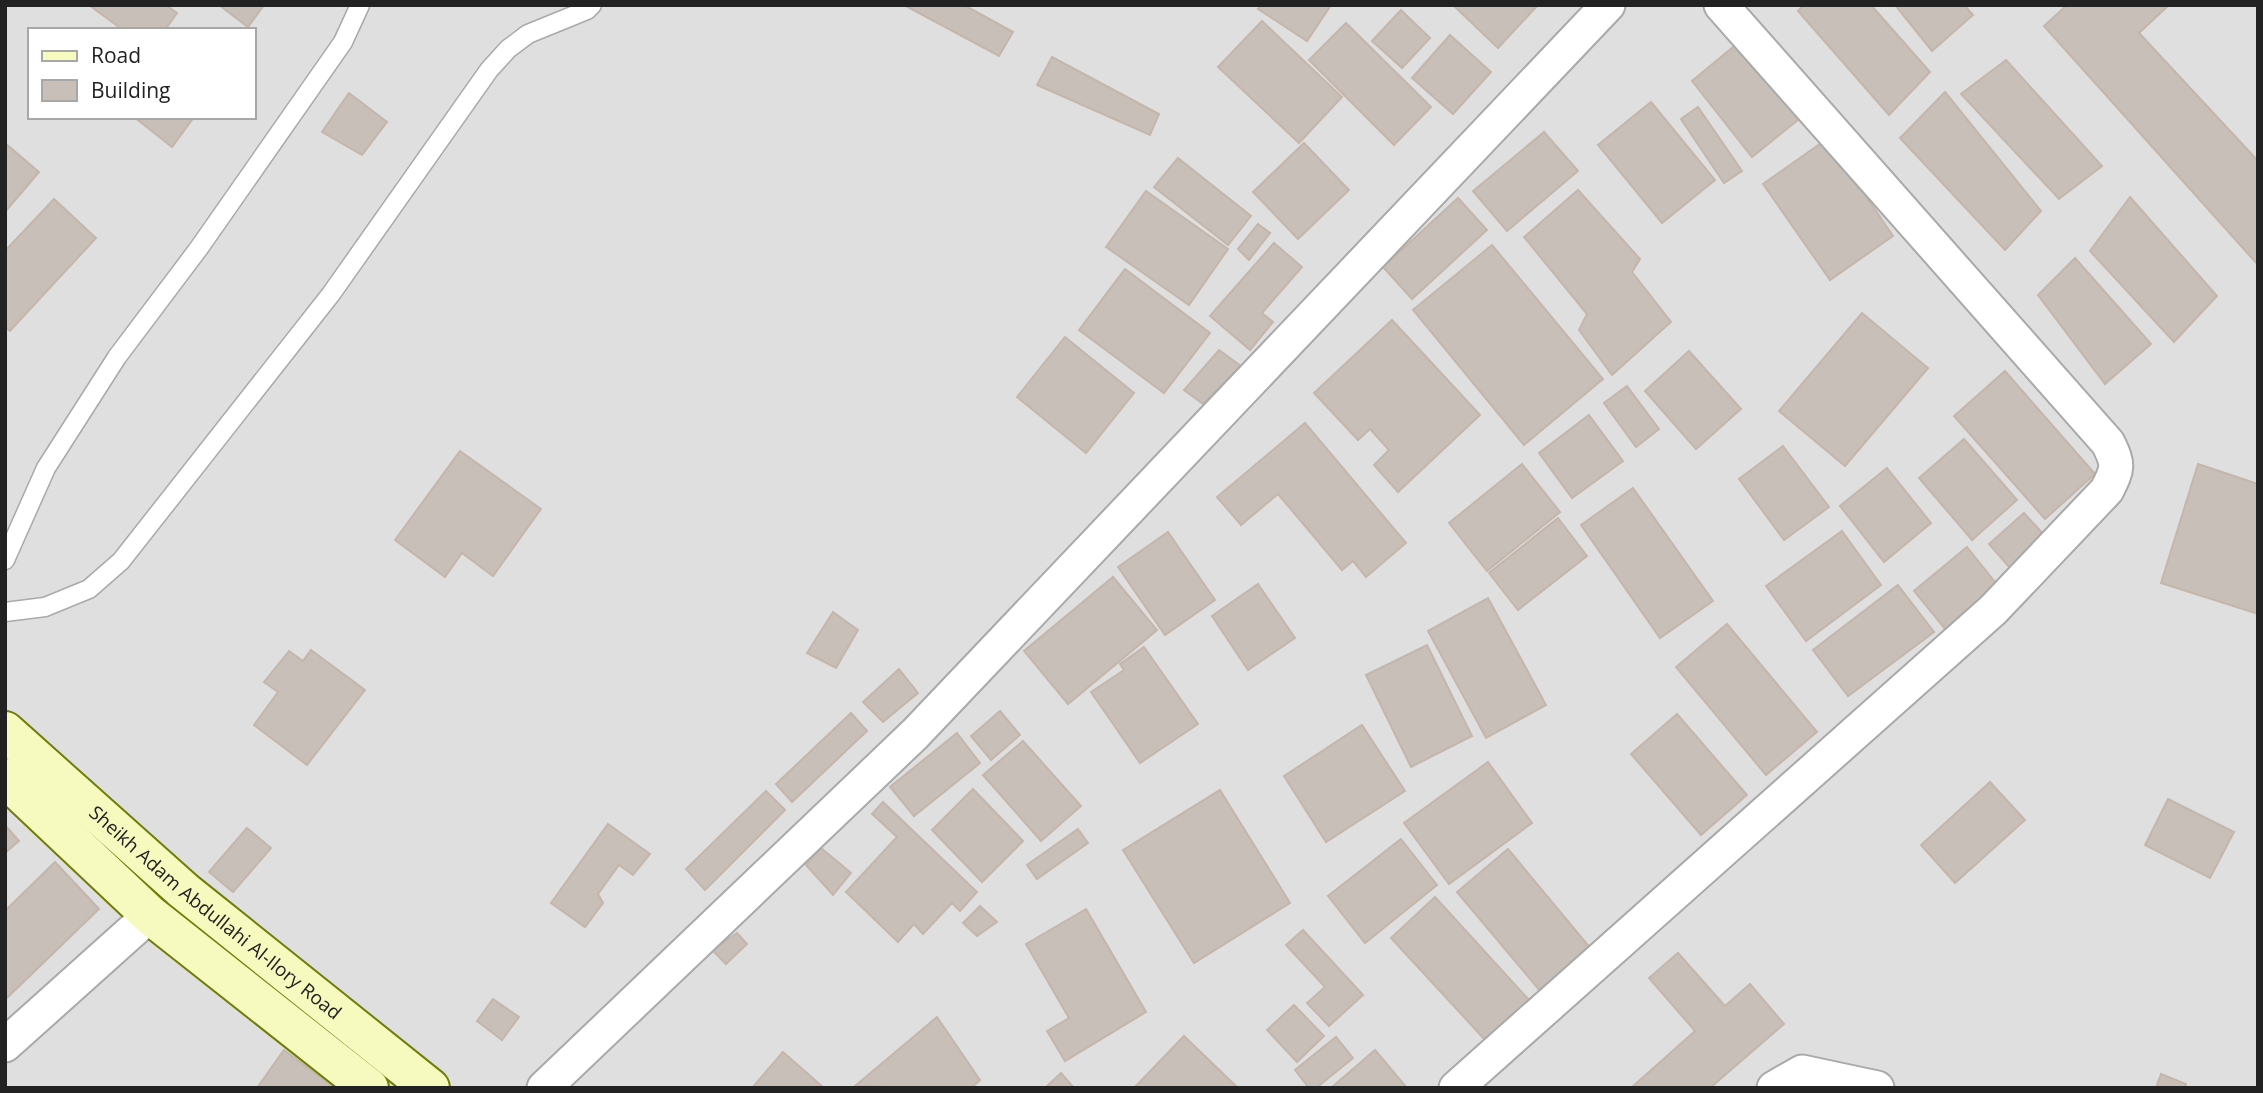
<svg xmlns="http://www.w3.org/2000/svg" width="2263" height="1093" font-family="'Open Sans',sans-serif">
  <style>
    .residential { fill: #e0dfdf; fill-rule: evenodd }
    .building { fill: #c7bfb8; stroke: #c4b6ab; stroke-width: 2 }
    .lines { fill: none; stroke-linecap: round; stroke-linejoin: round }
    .lane-casing { stroke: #a9a9a9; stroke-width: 21 }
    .street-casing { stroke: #a9a9a9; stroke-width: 37 }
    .secondary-casing { stroke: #707d05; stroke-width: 42 }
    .lane { stroke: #fff; stroke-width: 18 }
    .street { stroke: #fff; stroke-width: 33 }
    .secondary { stroke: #f7fabf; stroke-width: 38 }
    .labels { text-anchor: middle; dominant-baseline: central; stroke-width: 5; stroke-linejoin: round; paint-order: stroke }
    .street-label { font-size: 19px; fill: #222; stroke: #fff }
  </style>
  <rect width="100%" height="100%" fill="#f2efe9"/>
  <path class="residential" d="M5,5h2253v1083h-2253zM30,30h224v87h-224z"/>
  <g class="building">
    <polygon points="89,5 166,5 177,13 165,30 123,30"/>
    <polygon points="219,5 264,5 248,27"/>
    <polygon points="904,5 964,5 1013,32 999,56"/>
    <polygon points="1261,5 1331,5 1307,41 1258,9"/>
    <polygon points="1453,5 1538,5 1498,48"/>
    <polygon points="1804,5 1871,5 1930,72 1889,115 1798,11"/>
    <polygon points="1895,5 1964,5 1973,15 1932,51"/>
    <polygon points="2067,5 2169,5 2139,33 2258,161 2258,265 2044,26"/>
    <polygon points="1401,10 1430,38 1402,68 1372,41"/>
    <polygon points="1262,21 1342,97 1299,143 1218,67"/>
    <polygon points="1346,23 1431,107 1394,145 1309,60"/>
    <polygon points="1450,35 1491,72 1453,114 1412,78"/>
    <polygon points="1738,43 1799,119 1752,157 1692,81"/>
    <polygon points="1052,57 1159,114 1150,135 1037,85"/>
    <polygon points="2006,60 2102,166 2059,199 1961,94"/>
    <polygon points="1945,92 2041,211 2005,250 1900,138"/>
    <polygon points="349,93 387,122 362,155 322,132"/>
    <polygon points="1651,102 1715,180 1662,223 1598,145"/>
    <polygon points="1698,107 1742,171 1724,183 1681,119"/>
    <polygon points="134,117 194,117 172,147"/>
    <polygon points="1544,132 1578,171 1507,231 1473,191"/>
    <polygon points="1827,139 1893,236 1830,280 1763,184"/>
    <polygon points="5,143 39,172 5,212"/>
    <polygon points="1304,143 1349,190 1298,239 1253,192"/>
    <polygon points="1178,158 1251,216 1228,245 1154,187"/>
    <polygon points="1578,190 1640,259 1632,272 1671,322 1612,375 1579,330 1587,314 1524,237"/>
    <polygon points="1146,191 1228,249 1189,305 1106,247"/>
    <polygon points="2130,197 2217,296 2174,342 2090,251"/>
    <polygon points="1458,198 1487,230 1412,299 1383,267"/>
    <polygon points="54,199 96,238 10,331 5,327 5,251"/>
    <polygon points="1258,224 1270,233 1249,260 1238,249"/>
    <polygon points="1274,243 1302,267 1262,313 1273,322 1250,350 1210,316"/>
    <polygon points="1492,245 1603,379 1524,445 1413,310"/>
    <polygon points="2075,258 2151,344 2105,384 2038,295"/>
    <polygon points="1125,269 1210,333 1164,393 1079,330"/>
    <polygon points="1862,313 1928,368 1845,466 1779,411"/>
    <polygon points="1392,320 1480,415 1398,492 1374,465 1389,450 1370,429 1358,440 1314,393"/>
    <polygon points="1065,337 1134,393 1086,453 1017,397"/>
    <polygon points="1219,350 1241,366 1203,404 1184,390"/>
    <polygon points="1689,351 1741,409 1696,449 1645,391"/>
    <polygon points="2005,371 2095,474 2045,519 1954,416"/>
    <polygon points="1627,386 1659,429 1636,447 1604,403"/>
    <polygon points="1589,415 1623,461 1572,498 1539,453"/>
    <polygon points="1305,423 1406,543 1366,577 1353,561 1342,570 1278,494 1241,525 1217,497"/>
    <polygon points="1964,439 2017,500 1972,540 1919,478"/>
    <polygon points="1783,446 1829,507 1784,540 1739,479"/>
    <polygon points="460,451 541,509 493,576 462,553 445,577 395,540"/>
    <polygon points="1522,464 1560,512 1487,571 1449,523"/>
    <polygon points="2198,464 2258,484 2258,614 2161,583"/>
    <polygon points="1887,468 1931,523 1884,562 1840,506"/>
    <polygon points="1633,488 1713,601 1660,638 1581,525"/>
    <polygon points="2024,513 2046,537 2011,569 1989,544"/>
    <polygon points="1558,518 1587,556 1518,610 1489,573"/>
    <polygon points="1842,531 1881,585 1806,641 1766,586"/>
    <polygon points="1168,532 1215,600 1165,635 1118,567"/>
    <polygon points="1967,547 1999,587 1946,630 1914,591"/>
    <polygon points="1113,577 1157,630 1068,704 1024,651"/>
    <polygon points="1258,584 1295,638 1248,670 1212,616"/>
    <polygon points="1898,585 1934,632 1848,696 1813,650"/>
    <polygon points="1488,598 1546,705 1486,738 1428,631"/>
    <polygon points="833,612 858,630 836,668 807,653"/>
    <polygon points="1727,624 1817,732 1766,775 1676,667"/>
    <polygon points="1427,645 1472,736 1411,767 1366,675"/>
    <polygon points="1144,647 1198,724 1140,763 1091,692 1124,670 1120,664"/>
    <polygon points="311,650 365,690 307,765 254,725 278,692 264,682 289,651 303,661"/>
    <polygon points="899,669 918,693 883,722 863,702"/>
    <polygon points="1000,711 1020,735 991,760 971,736"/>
    <polygon points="851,713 867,731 792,802 776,784"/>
    <polygon points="1677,714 1747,795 1701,835 1631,754"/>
    <polygon points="1362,725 1405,791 1326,842 1284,776"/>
    <polygon points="957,733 980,763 914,816 890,787"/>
    <polygon points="1023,741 1081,806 1041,841 983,775"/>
    <polygon points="1488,762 1532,823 1449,884 1404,823"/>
    <polygon points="1990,782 2025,820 1955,883 1921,845"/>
    <polygon points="973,789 1023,841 982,882 932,830"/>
    <polygon points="1220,790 1290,903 1194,963 1123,850"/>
    <polygon points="766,791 785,810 705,890 686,869"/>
    <polygon points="2168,799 2234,832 2210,878 2145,845"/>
    <polygon points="883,802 977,892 960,911 952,903 923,934 914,924 898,942 846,892 897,837 872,814"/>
    <polygon points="608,824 650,854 633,875 619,865 598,894 603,903 585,927 551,903"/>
    <polygon points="5,825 19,841 5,853"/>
    <polygon points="247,828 271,848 233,892 209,872"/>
    <polygon points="1078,829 1088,843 1037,879 1027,865"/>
    <polygon points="1401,839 1437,885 1365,943 1328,896"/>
    <polygon points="821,848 851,873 833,895 806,865"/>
    <polygon points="1508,849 1591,949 1541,992 1457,892"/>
    <polygon points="55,862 99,909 5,1000 5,911"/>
    <polygon points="1435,897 1530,1001 1486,1041 1391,938"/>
    <polygon points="980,906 997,922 977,936 963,923"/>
    <polygon points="1086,909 1146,1012 1065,1061 1047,1031 1069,1018 1026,944"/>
    <polygon points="1303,930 1363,995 1329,1026 1307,1003 1325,987 1286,945"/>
    <polygon points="737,933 747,944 726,964 712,950"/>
    <polygon points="1678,953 1725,1006 1750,984 1784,1024 1710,1088 1631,1088 1695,1031 1649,978"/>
    <polygon points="493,999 519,1017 502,1040 477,1021"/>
    <polygon points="1294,1005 1324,1036 1297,1062 1267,1030"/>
    <polygon points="937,1017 980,1080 971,1088 855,1086"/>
    <polygon points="1184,1036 1238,1088 1134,1088"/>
    <polygon points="1336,1037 1353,1058 1316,1088 1309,1088 1295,1070"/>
    <polygon points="284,1050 335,1088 257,1088"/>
    <polygon points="1375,1050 1407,1088 1331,1088"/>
    <polygon points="783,1052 824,1088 752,1088"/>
    <polygon points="1061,1073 1074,1088 1045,1088"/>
    <polygon points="2161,1074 2186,1084 2185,1088 2156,1088"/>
  </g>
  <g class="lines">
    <defs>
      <g id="lane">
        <polyline points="5,560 46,468 117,357 199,248 343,42 360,5"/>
        <polyline points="5,612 45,607 89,589 121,561 331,294 489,70 508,49 528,34 587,10 592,5"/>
      </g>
      <g id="street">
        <polyline points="5,1045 150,915"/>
        <polyline points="544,1088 915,734 1608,5"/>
        <path d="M1456,1088l537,-478 114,-120c11,-22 12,-25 1,-47l-387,-438"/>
        <polyline points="1774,1088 1802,1072 1877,1088"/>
      </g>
      <g id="secondary">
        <path id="s1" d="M5,731l179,160 246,197"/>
        <polyline points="5,778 150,915 369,1088"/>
      </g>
    </defs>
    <use href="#lane" class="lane-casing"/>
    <use href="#street" class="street-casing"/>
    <use href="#secondary" class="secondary-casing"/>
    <use href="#lane" class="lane"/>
    <use href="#street" class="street"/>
    <use href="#secondary" class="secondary"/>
  </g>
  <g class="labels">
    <g class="street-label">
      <text stroke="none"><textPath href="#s1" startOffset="278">Sheikh Adam Abdullahi Al-Ilory Road</textPath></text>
    </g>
  </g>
  <rect width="2263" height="1093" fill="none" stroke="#222222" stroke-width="14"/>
  <rect x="28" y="28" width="228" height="91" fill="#ffffff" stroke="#a7a7a7" stroke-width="2"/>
  <rect x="42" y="51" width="35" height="10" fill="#f7fabf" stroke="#a7a7a7" stroke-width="2"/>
  <text x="91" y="63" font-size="21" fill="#222222">Road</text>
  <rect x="42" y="80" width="35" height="21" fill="#c7bfb8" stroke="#a7a7a7" stroke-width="2"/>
  <text x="91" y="98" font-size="21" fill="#222222">Building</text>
</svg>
